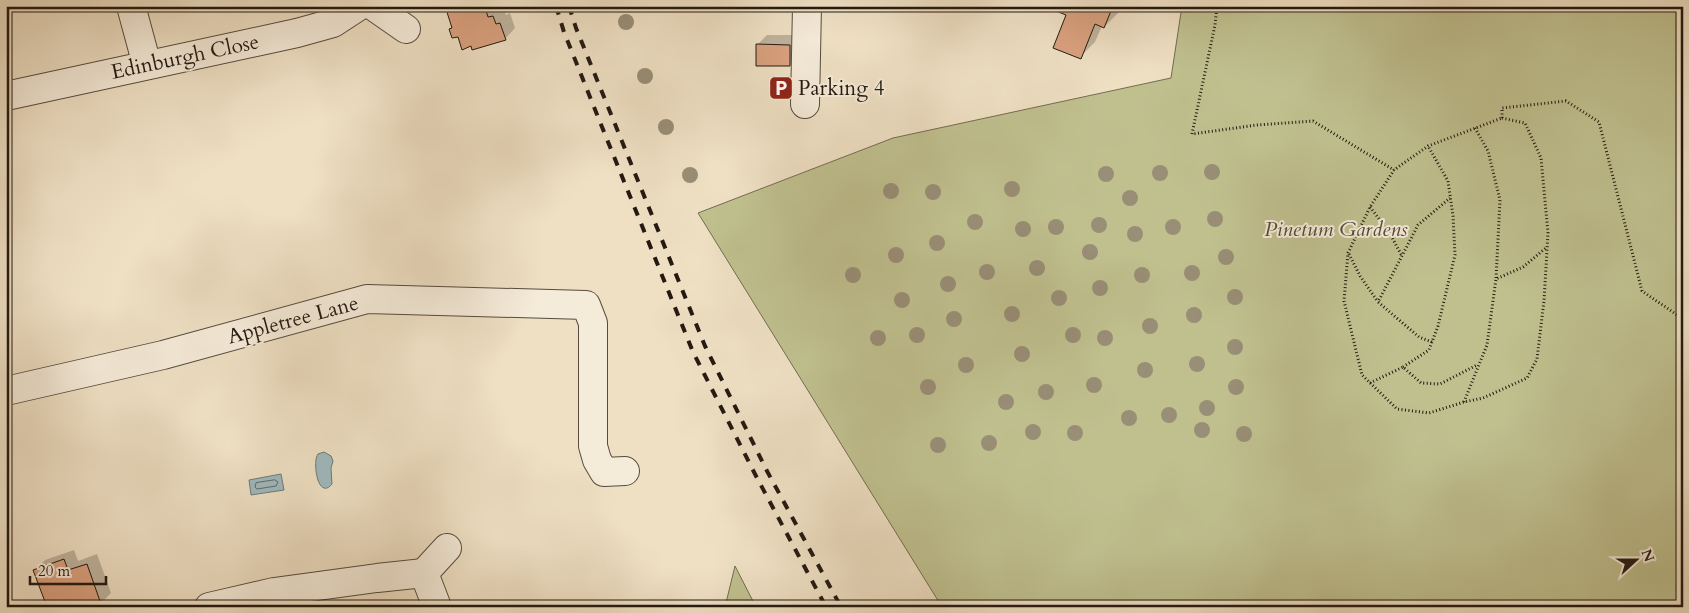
<svg xmlns="http://www.w3.org/2000/svg" width="1689" height="613" font-family="Cardo,serif">
  <style>
    .green { fill: #c0c08f; stroke: #726c50 }
    .water { fill: #9fbabf; stroke: #6d7a79 }
    .shadow { fill: #0003 }
    .lines { fill: none; stroke-linecap: round; stroke-linejoin: round }
    .shore { stroke: #616a68; stroke-width: 1 }
    .building { fill: #daa17f; stroke: #231911 }
    .minor-casing { stroke: #564b3e; stroke-width: 30 }
    .path { stroke: #231911; stroke-width: 3; stroke-dasharray: 1 2.5; stroke-linecap: butt }
    .minor { stroke: #f5ebd9; stroke-width: 28 }
    .rail { stroke: #231911; stroke-width: 4; stroke-dasharray: 9 9; stroke-linecap: butt }
    .tree { fill: #998e76 }
    .labels { text-anchor: middle; dominant-baseline: central; stroke-width: 4; stroke-linejoin: round; paint-order: stroke }
    .street-label { font-size: 21px; fill: #231911; stroke: #f5ebd9 }
    .poi-label { font-size: 21px; fill: #231911; stroke: #f5ebd9; text-anchor: start }
    .park-label { font-size: 21px; font-style: italic; fill: #524b37; stroke: #f5ebd9 }
  </style>
  <rect width="100%" height="100%" fill="#efe0c4"/>
  <filter id="stains"><feTurbulence type="fractalNoise" baseFrequency=".004" numOctaves="4"/><feColorMatrix values="0 0 0 0 .2 0 0 0 0 .09 0 0 0 0 .02 0 0 0 .5 -.17"/></filter>
  <radialGradient id="worn" r=".72"><stop offset=".6" stop-color="#630" stop-opacity="0"/><stop offset="1" stop-color="#630" stop-opacity=".3"/></radialGradient>
  <g class="green">
    <polygon points="1182,6 1683,6 1683,607 942,607 698,213 893,138 1171,78"/>
    <polygon points="735,566 756,607 725,607"/>
  </g>
  <g class="water">
    <path d="M324,452l7,4 2,5 -2,7 1,16c-14,17 -20,-22 -14,-30z"/>
    <polygon points="281,474 284,490 251,495 249,480"/>
  </g>
  <g class="shadow">
    <polygon points="450,6 498,6 499,8 503,6 506,15 510,13 515,28 505,39 472,45 459,35 453,27 447,9"/>
    <polygon points="1059,6 1121,6 1119,12 1104,27 1102,26 1095,42 1080,57 1068,14"/>
    <polygon points="767,35 800,35 800,55 790,65 757,45"/>
    <polygon points="74,550 78,561 97,554 111,593 101,603 35,570 45,560"/>
  </g>
  <g class="lines">
    <polygon class="shore" points="275,480 278,482 276,486 257,489 255,487 256,483"/>
  </g>
  <g class="building">
    <polygon points="453,6 488,6 485,7 488,17 493,16 496,24 500,23 506,40 472,50 471,46 462,50 458,37 452,38 449,29 452,28 446,9"/>
    <polygon points="1058,6 1113,6 1104,28 1095,24 1081,59 1053,48 1066,15 1056,11"/>
    <polygon points="756,44 790,45 790,66 756,66"/>
    <polygon points="64,559 68,570 87,564 101,604 95,607 47,607 33,570"/>
  </g>
  <g class="lines">
    <defs>
      <g id="minor">
        <polyline points="131,6 147,65"/>
        <polyline points="373,6 406,29"/>
        <polyline points="6,96 297,33 333,23 359,6"/>
        <polyline points="805,104 807,6"/>
        <polyline points="6,391 163,355 367,299 586,305 593,323 593,446 597,460 604,472 625,471"/>
        <polyline points="424,573 437,607"/>
        <polyline points="424,573 447,548"/>
        <polyline points="209,607 274,592 377,578 424,573"/>
      </g>
    </defs>
    <use href="#minor" class="minor-casing"/>
    <g class="path">
      <polyline points="1217,6 1215,25 1192,134 1257,125 1313,121 1394,170"/>
      <polygon points="1502,118 1525,123 1541,158 1548,233 1544,301 1537,359 1527,378 1483,398 1464,402 1429,413 1397,409 1362,375 1344,301 1348,253 1370,207 1394,170 1428,146"/>
      <polyline points="1502,118 1502,108 1566,101 1599,122 1642,291 1683,319"/>
      <polyline points="1475,128 1488,151 1500,200 1496,279 1523,267 1547,247"/>
      <polyline points="1370,207 1389,232 1402,256"/>
      <polyline points="1349,254 1360,276 1378,302"/>
      <polyline points="1432,342 1419,337 1378,302 1418,225 1450,198"/>
      <polyline points="1403,367 1429,350 1438,326 1455,255 1453,216 1448,181 1428,146"/>
      <polyline points="1370,383 1403,367 1421,383 1440,384 1477,365"/>
      <polyline points="1464,402 1487,345 1496,279"/>
    </g>
    <use href="#minor" class="minor"/>
    <g class="rail">
      <polyline points="556,6 564,32 600,122 693,352 756,476 826,607"/>
      <polyline points="569,6 576,28 705,346 767,471 841,607"/>
    </g>
  </g>
  <g class="tree">
    <circle cx="626" cy="22" r="8"/>
    <circle cx="645" cy="76" r="8"/>
    <circle cx="666" cy="127" r="8"/>
    <circle cx="1212" cy="172" r="8"/>
    <circle cx="1160" cy="173" r="8"/>
    <circle cx="1106" cy="174" r="8"/>
    <circle cx="690" cy="175" r="8"/>
    <circle cx="1012" cy="189" r="8"/>
    <circle cx="891" cy="191" r="8"/>
    <circle cx="933" cy="192" r="8"/>
    <circle cx="1130" cy="198" r="8"/>
    <circle cx="1215" cy="219" r="8"/>
    <circle cx="975" cy="222" r="8"/>
    <circle cx="1099" cy="225" r="8"/>
    <circle cx="1056" cy="227" r="8"/>
    <circle cx="1173" cy="227" r="8"/>
    <circle cx="1023" cy="229" r="8"/>
    <circle cx="1135" cy="234" r="8"/>
    <circle cx="937" cy="243" r="8"/>
    <circle cx="1090" cy="252" r="8"/>
    <circle cx="896" cy="255" r="8"/>
    <circle cx="1226" cy="257" r="8"/>
    <circle cx="1037" cy="268" r="8"/>
    <circle cx="987" cy="272" r="8"/>
    <circle cx="1192" cy="273" r="8"/>
    <circle cx="853" cy="275" r="8"/>
    <circle cx="1142" cy="275" r="8"/>
    <circle cx="948" cy="284" r="8"/>
    <circle cx="1100" cy="288" r="8"/>
    <circle cx="1235" cy="297" r="8"/>
    <circle cx="1059" cy="298" r="8"/>
    <circle cx="902" cy="300" r="8"/>
    <circle cx="1012" cy="314" r="8"/>
    <circle cx="1194" cy="315" r="8"/>
    <circle cx="954" cy="319" r="8"/>
    <circle cx="1150" cy="326" r="8"/>
    <circle cx="917" cy="335" r="8"/>
    <circle cx="1073" cy="335" r="8"/>
    <circle cx="878" cy="338" r="8"/>
    <circle cx="1105" cy="338" r="8"/>
    <circle cx="1235" cy="347" r="8"/>
    <circle cx="1022" cy="354" r="8"/>
    <circle cx="1197" cy="364" r="8"/>
    <circle cx="966" cy="365" r="8"/>
    <circle cx="1145" cy="370" r="8"/>
    <circle cx="1094" cy="385" r="8"/>
    <circle cx="928" cy="387" r="8"/>
    <circle cx="1236" cy="387" r="8"/>
    <circle cx="1046" cy="392" r="8"/>
    <circle cx="1006" cy="402" r="8"/>
    <circle cx="1207" cy="408" r="8"/>
    <circle cx="1169" cy="415" r="8"/>
    <circle cx="1129" cy="418" r="8"/>
    <circle cx="1202" cy="430" r="8"/>
    <circle cx="1033" cy="432" r="8"/>
    <circle cx="1075" cy="433" r="8"/>
    <circle cx="1244" cy="434" r="8"/>
    <circle cx="989" cy="443" r="8"/>
    <circle cx="938" cy="445" r="8"/>
  </g>
  <defs>
    <symbol id="parking-square" viewBox="-11 -11 22 22"><rect x="-9" y="-9" width="18" height="18" rx="4" fill="#8f2418" stroke="#f5ebd9"/><path d="M-3.5-5.5H1a3.5 3.5 0 0 1 0 7H-1V5.5H-3.5ZM-1-3.4V-.6H.8a1.4 1.4 0 0 0 0-2.8Z" fill="#fff"/></symbol>
  </defs>
  <g fill-rule="evenodd">
    <use href="#parking-square" x="767" y="74" width="28" height="28"/>
  </g>
  <g class="labels">
    <g class="street-label">
      <text transform="translate(185 57) rotate(-12)">Edinburgh Close</text>
      <text transform="translate(293 320) rotate(-15)">Appletree Lane</text>
    </g>
    <g class="poi-label">
      <text x="798" y="88">Parking 4</text>
    </g>
    <g class="park-label">
      <text x="1336" y="229">Pinetum Gardens</text>
    </g>
  </g>
  <rect width="1689" height="613" fill="none" stroke="#efe0c4" stroke-width="25"/>
  <rect x="8" y="8" width="1674" height="598" fill="none" stroke="#231911" stroke-width="2.5"/>
  <rect x="12" y="12" width="1664" height="588" fill="none" stroke="#231911"/>
  <g transform="translate(1636 560) rotate(69)" stroke="#f5ebd9" stroke-width="4" paint-order="stroke">
  <path d="M0-4L9 19L0 12L-9 19Z" fill="#231911"/>
  <text y="-8" font-size="14" font-weight="bold" text-anchor="middle" fill="#231911">N</text>
  </g>
  <path d="M30 576v8h76v-8" fill="none" stroke="#231911" stroke-width="2.5"/>
  <text x="38" y="576" font-size="15" fill="#231911" stroke="#f5ebd9" stroke-width="4" paint-order="stroke">20 m</text>
  <rect width="100%" height="100%" filter="url(#stains)"/>
  <rect width="100%" height="100%" fill="url(#worn)"/>
</svg>
